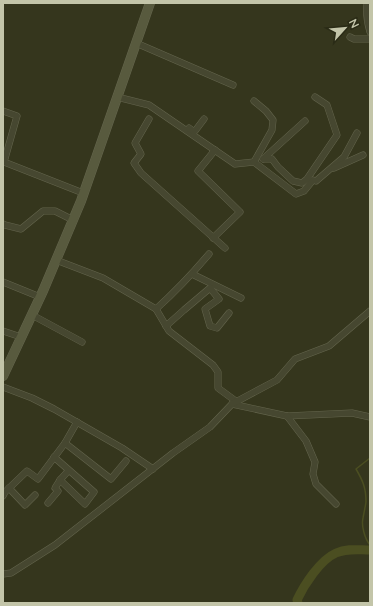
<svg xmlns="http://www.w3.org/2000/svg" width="373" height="606" font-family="Lato,sans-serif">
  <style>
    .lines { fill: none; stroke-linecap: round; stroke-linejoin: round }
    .stream { stroke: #4b4e21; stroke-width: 1.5 }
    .river { stroke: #4b4e21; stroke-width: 9 }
    .minor-casing { stroke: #64654d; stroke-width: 7 }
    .secondary-casing { stroke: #64654d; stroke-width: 10 }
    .minor { stroke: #464730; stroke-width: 6 }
    .secondary { stroke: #585a3e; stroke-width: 9 }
  </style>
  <rect width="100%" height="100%" fill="#35361d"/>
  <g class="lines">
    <path class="stream" d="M370,458l-14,11c7,12 10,19 10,33 -1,6 -2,11 -3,16 -2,8 2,21 7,27"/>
    <path class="river" d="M298,603l-1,-3c7,-15 23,-40 39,-47 11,-5 23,-3 34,-3"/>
    <defs>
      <g id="minor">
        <path d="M367,4c-1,10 0,18 3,28"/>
        <polyline points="350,37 354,39 370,39"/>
        <polyline points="136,43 233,85"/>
        <polyline points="117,97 149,105 235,164 254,162 296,194 304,191 313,180 316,181 344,157 357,133"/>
        <polyline points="254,101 266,111 273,120 272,130 254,162"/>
        <polyline points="3,111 17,116 4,162 83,193"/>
        <polyline points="149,119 135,143 141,154 134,163 141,173 225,248"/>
        <polyline points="189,128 193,131 195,131 204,119"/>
        <polyline points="263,159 305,121"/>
        <polyline points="264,159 272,159 278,167 293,181 302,183 307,179 337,135 327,105 315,97"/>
        <polyline points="334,168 363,155"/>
        <polyline points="3,224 5,225 21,229 43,211 55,211 73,220"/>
        <polyline points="213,238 240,212 198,171 215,150"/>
        <path d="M56,260l47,18 53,31c19,-17 36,-35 53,-55"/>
        <polyline points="192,274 241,298"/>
        <polyline points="3,282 40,297"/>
        <polyline points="156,309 169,331 213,365 218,372 218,388 237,402"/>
        <polyline points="32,315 82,342"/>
        <polyline points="166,326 184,310 210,288 219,299 205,309 210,326 217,328 229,313"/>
        <polyline points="3,331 21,337"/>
        <polyline points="3,387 32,398 54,409 122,448 153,469"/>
        <polyline points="232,404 287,416 352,413 370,417"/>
        <polyline points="287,416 306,441 315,462 313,474 316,484 336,504"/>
        <polyline points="77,422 65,443 111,479 126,461"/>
        <polyline points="54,457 94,492 85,504 60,480 69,470"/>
        <polyline points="9,488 25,505 35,495"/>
        <polyline points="3,496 5,492 27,471 38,479 65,443"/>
        <polyline points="48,503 58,491 55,488 60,480"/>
        <polyline points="3,574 11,573 55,545 173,453 210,427 232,404 277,380 295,359 329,346 370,311"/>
      </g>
      <polyline id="secondary" points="3,376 43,291 81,201 150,3"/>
    </defs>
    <use href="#minor" class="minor-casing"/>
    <use href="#secondary" class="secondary-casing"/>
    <use href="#minor" class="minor"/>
    <use href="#secondary" class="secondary"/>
  </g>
  <rect width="373" height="606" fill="none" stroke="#c3c5a9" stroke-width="8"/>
  <g transform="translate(345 28) rotate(63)" stroke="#2a2b16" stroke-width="3" paint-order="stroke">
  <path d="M0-3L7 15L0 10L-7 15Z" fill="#c3c5a9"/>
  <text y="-6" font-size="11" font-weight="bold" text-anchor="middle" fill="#c3c5a9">N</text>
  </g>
</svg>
